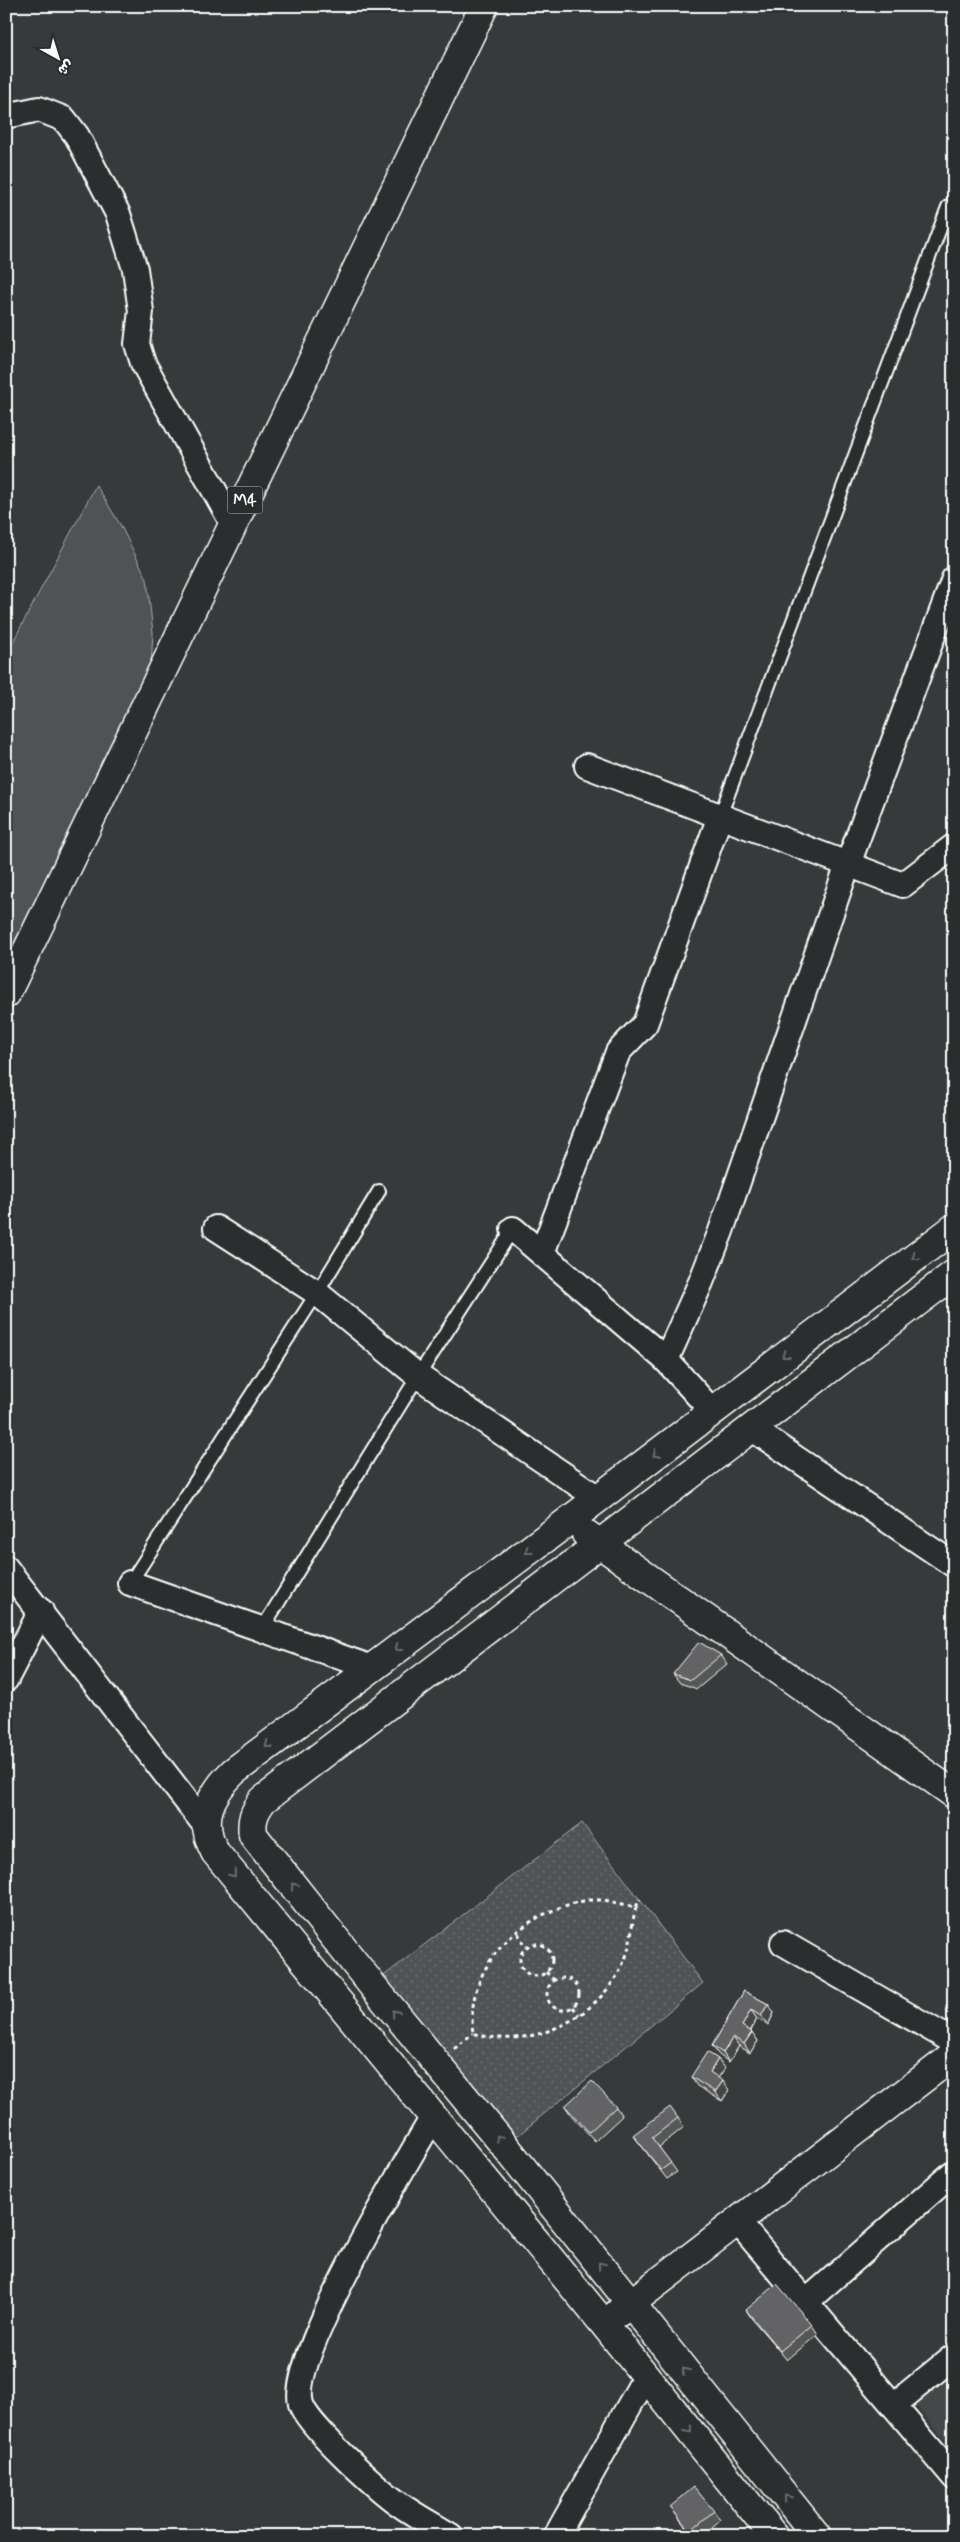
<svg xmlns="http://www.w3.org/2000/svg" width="960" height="2542" font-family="Mynerve,'Playpen Sans Arabic',sans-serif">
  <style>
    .built { fill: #444748 }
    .green { fill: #505354; stroke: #a8a9aa }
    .garden { fill: url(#garden-dots); stroke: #a8a9aa }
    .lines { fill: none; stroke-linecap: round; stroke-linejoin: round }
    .service-casing { stroke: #fff; stroke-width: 16 }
    .minor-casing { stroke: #fff; stroke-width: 28 }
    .tertiary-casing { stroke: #fff; stroke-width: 31 }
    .trunk-casing { stroke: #fff; stroke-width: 31 }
    .path { stroke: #fff; stroke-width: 3; stroke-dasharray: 4 4; stroke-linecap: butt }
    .service { stroke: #2a2d2e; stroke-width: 12 }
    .minor { stroke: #2a2d2e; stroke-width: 24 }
    .tertiary { stroke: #2a2d2e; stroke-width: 28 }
    .trunk { stroke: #2a2d2e; stroke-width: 28 }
    .wall { fill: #555657; stroke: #fff }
    .shaded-wall { fill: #454647; stroke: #fff }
    .building { fill: #636465; stroke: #fff }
    .oneway { stroke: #6a6c6d }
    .labels { text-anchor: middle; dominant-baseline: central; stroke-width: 4.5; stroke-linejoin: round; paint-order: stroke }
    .shield { fill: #2a2d2e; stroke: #bfc0c0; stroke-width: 1 }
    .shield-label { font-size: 16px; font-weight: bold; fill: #fff }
  </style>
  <defs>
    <pattern id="garden-dots" width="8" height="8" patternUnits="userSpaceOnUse" patternTransform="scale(1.25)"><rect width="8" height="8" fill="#505354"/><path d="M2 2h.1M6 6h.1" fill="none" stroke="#6a6d6e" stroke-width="1.8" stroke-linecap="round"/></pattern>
  </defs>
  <rect width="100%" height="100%" fill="#373a3b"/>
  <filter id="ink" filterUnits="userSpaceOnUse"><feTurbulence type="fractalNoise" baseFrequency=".02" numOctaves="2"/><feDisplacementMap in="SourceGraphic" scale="10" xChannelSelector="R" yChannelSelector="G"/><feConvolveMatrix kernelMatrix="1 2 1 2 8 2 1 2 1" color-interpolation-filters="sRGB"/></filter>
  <g filter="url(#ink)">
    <polygon class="built" points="954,2375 954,2451 916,2405"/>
    <polygon class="green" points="96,485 121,526 147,579 153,633 149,698 6,994 6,655"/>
    <polygon class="garden" points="582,1823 703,1983 505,2146 372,1985"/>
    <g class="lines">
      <defs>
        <g id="service">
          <polyline points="720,816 948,207 954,203"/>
          <polyline points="130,1583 317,1293 379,1191"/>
          <polyline points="262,1629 418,1376 513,1229"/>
        </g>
        <g id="minor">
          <polyline points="6,116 39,109 64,119 77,136 118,214 135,269 141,311 137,344 143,363 233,524"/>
          <polyline points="587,766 903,885 954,846"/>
          <polyline points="216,1228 317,1293 418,1376 598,1498"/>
          <polyline points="513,1229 666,1360 712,1411"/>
          <polyline points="542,1253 618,1052 645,1024 720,816"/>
          <polyline points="666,1360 701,1282 721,1231 848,864 954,579"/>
          <polyline points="751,1428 954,1565"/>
          <polyline points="6,1568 205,1825"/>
          <polyline points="130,1583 372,1668"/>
          <polyline points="6,1679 41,1611"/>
          <polyline points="783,1943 954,2042"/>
          <path d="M433,2117c-28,48 -145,241 -132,287 6,21 78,86 98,100 17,12 34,21 52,32"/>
          <polyline points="737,2221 954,2477"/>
          <polyline points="807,2301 954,2172"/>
          <polyline points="894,2405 954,2356"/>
          <polyline points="556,2536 646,2376"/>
        </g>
        <g id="tertiary">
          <polyline points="586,1534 954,1794"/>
          <polyline points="618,2313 954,2055"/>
          <path d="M774,2536l-170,-212 -389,-472c-17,-32 -6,-56 18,-80l334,-250 387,-294"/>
          <path d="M817,2536l-312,-390 -133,-161 -119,-150c-2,-15 1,-23 10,-35l691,-526"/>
        </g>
        <polyline id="trunk" points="6,994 484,6"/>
      </defs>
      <use href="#service" class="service-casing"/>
      <use href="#minor" class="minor-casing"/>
      <use href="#tertiary" class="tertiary-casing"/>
      <use href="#trunk" class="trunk-casing"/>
      <g class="path">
        <path d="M589,1900h15l32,7c-5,17 -4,36 -11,52 -23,58 -93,93 -152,74 -9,-69 51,-123 116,-133z"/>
        <polyline points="636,1907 640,1899"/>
        <polyline points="518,1933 525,1948"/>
        <circle cx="536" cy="1960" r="16"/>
        <polyline points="546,1972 554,1980"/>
        <circle cx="563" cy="1994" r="16"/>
        <polyline points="573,2007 579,2015"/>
        <polyline points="454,2049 473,2033"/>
      </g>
      <use href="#service" class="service"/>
      <use href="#minor" class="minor"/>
      <use href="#tertiary" class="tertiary"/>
      <use href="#trunk" class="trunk"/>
    </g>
    <g class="wall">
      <polygon points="721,1655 727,1664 697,1689 680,1683 673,1674"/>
      <polygon points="744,1991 768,2004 774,2013 768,2025 757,2019 751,2031 758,2041 750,2053 739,2046 729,2062 719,2055 712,2046"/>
      <polygon points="718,2059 725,2068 718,2078 729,2090 722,2101 697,2086 691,2077"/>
      <polygon points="565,2106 616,2107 622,2116 595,2141 571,2115"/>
      <polygon points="678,2118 684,2127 659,2147 677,2172 667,2179 633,2135"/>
      <polygon points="746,2310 812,2325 818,2334 787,2360 752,2319"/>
      <polygon points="670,2507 714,2511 720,2520 702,2536 693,2536"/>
    </g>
    <g class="shaded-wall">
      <polygon points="768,2004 774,2013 768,2025 761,2016"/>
      <polygon points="751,2010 757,2019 748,2035 742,2026"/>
      <polygon points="752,2032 758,2041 750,2053 744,2044"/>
      <polygon points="733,2037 739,2046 729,2062 723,2053"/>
      <polygon points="718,2059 725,2068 716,2081 710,2072"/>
      <polygon points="723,2081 729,2090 722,2101 715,2092"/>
    </g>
    <g class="building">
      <polygon points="699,1642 721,1655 691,1680 673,1674"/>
      <polygon points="744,1991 768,2004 761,2016 751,2010 742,2026 752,2032 744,2044 733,2037 723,2053 712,2046"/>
      <polygon points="707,2052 718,2059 710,2072 723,2081 715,2092 691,2077"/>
      <polygon points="592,2081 616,2107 589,2132 565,2106"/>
      <polygon points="670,2107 678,2118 652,2138 671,2163 661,2170 633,2135"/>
      <polygon points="777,2284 812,2325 780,2351 746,2310"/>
      <polygon points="694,2487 714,2511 690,2531 670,2507"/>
    </g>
    <defs><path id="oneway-chevron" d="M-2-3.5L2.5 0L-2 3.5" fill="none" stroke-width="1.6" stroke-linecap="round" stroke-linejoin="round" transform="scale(1.25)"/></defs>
    <g class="oneway">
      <use href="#oneway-chevron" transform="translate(915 1257) rotate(143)"/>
      <use href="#oneway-chevron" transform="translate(785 1355) rotate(143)"/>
      <use href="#oneway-chevron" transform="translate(656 1454) rotate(142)"/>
      <use href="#oneway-chevron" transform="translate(528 1551) rotate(143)"/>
      <use href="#oneway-chevron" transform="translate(398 1648) rotate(143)"/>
      <use href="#oneway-chevron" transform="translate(268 1745) rotate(143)"/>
      <use href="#oneway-chevron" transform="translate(233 1874) rotate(51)"/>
      <use href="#oneway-chevron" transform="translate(294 1886) rotate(-128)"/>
      <use href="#oneway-chevron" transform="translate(395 2013) rotate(-129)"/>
      <use href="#oneway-chevron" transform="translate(499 2138) rotate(-130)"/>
      <use href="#oneway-chevron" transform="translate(601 2265) rotate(-129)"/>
      <use href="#oneway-chevron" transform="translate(685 2371) rotate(-129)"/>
      <use href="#oneway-chevron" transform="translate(689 2430) rotate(51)"/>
      <use href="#oneway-chevron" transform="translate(787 2498) rotate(-129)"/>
    </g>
  </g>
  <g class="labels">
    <rect class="shield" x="227.5" y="486.5" width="35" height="27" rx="4"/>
    <g class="shield-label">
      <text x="245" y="500">M4</text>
    </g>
  </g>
  <rect width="960" height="2542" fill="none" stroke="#2a2d2e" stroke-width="25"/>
  <rect x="12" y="12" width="935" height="2517" fill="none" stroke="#fff" stroke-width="2" filter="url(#ink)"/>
  <g transform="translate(58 58) rotate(141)" stroke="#2a2d2e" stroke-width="4" paint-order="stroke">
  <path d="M0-4L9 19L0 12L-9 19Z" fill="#ffffff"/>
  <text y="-8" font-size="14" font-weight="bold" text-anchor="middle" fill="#ffffff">ش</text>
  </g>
</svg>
